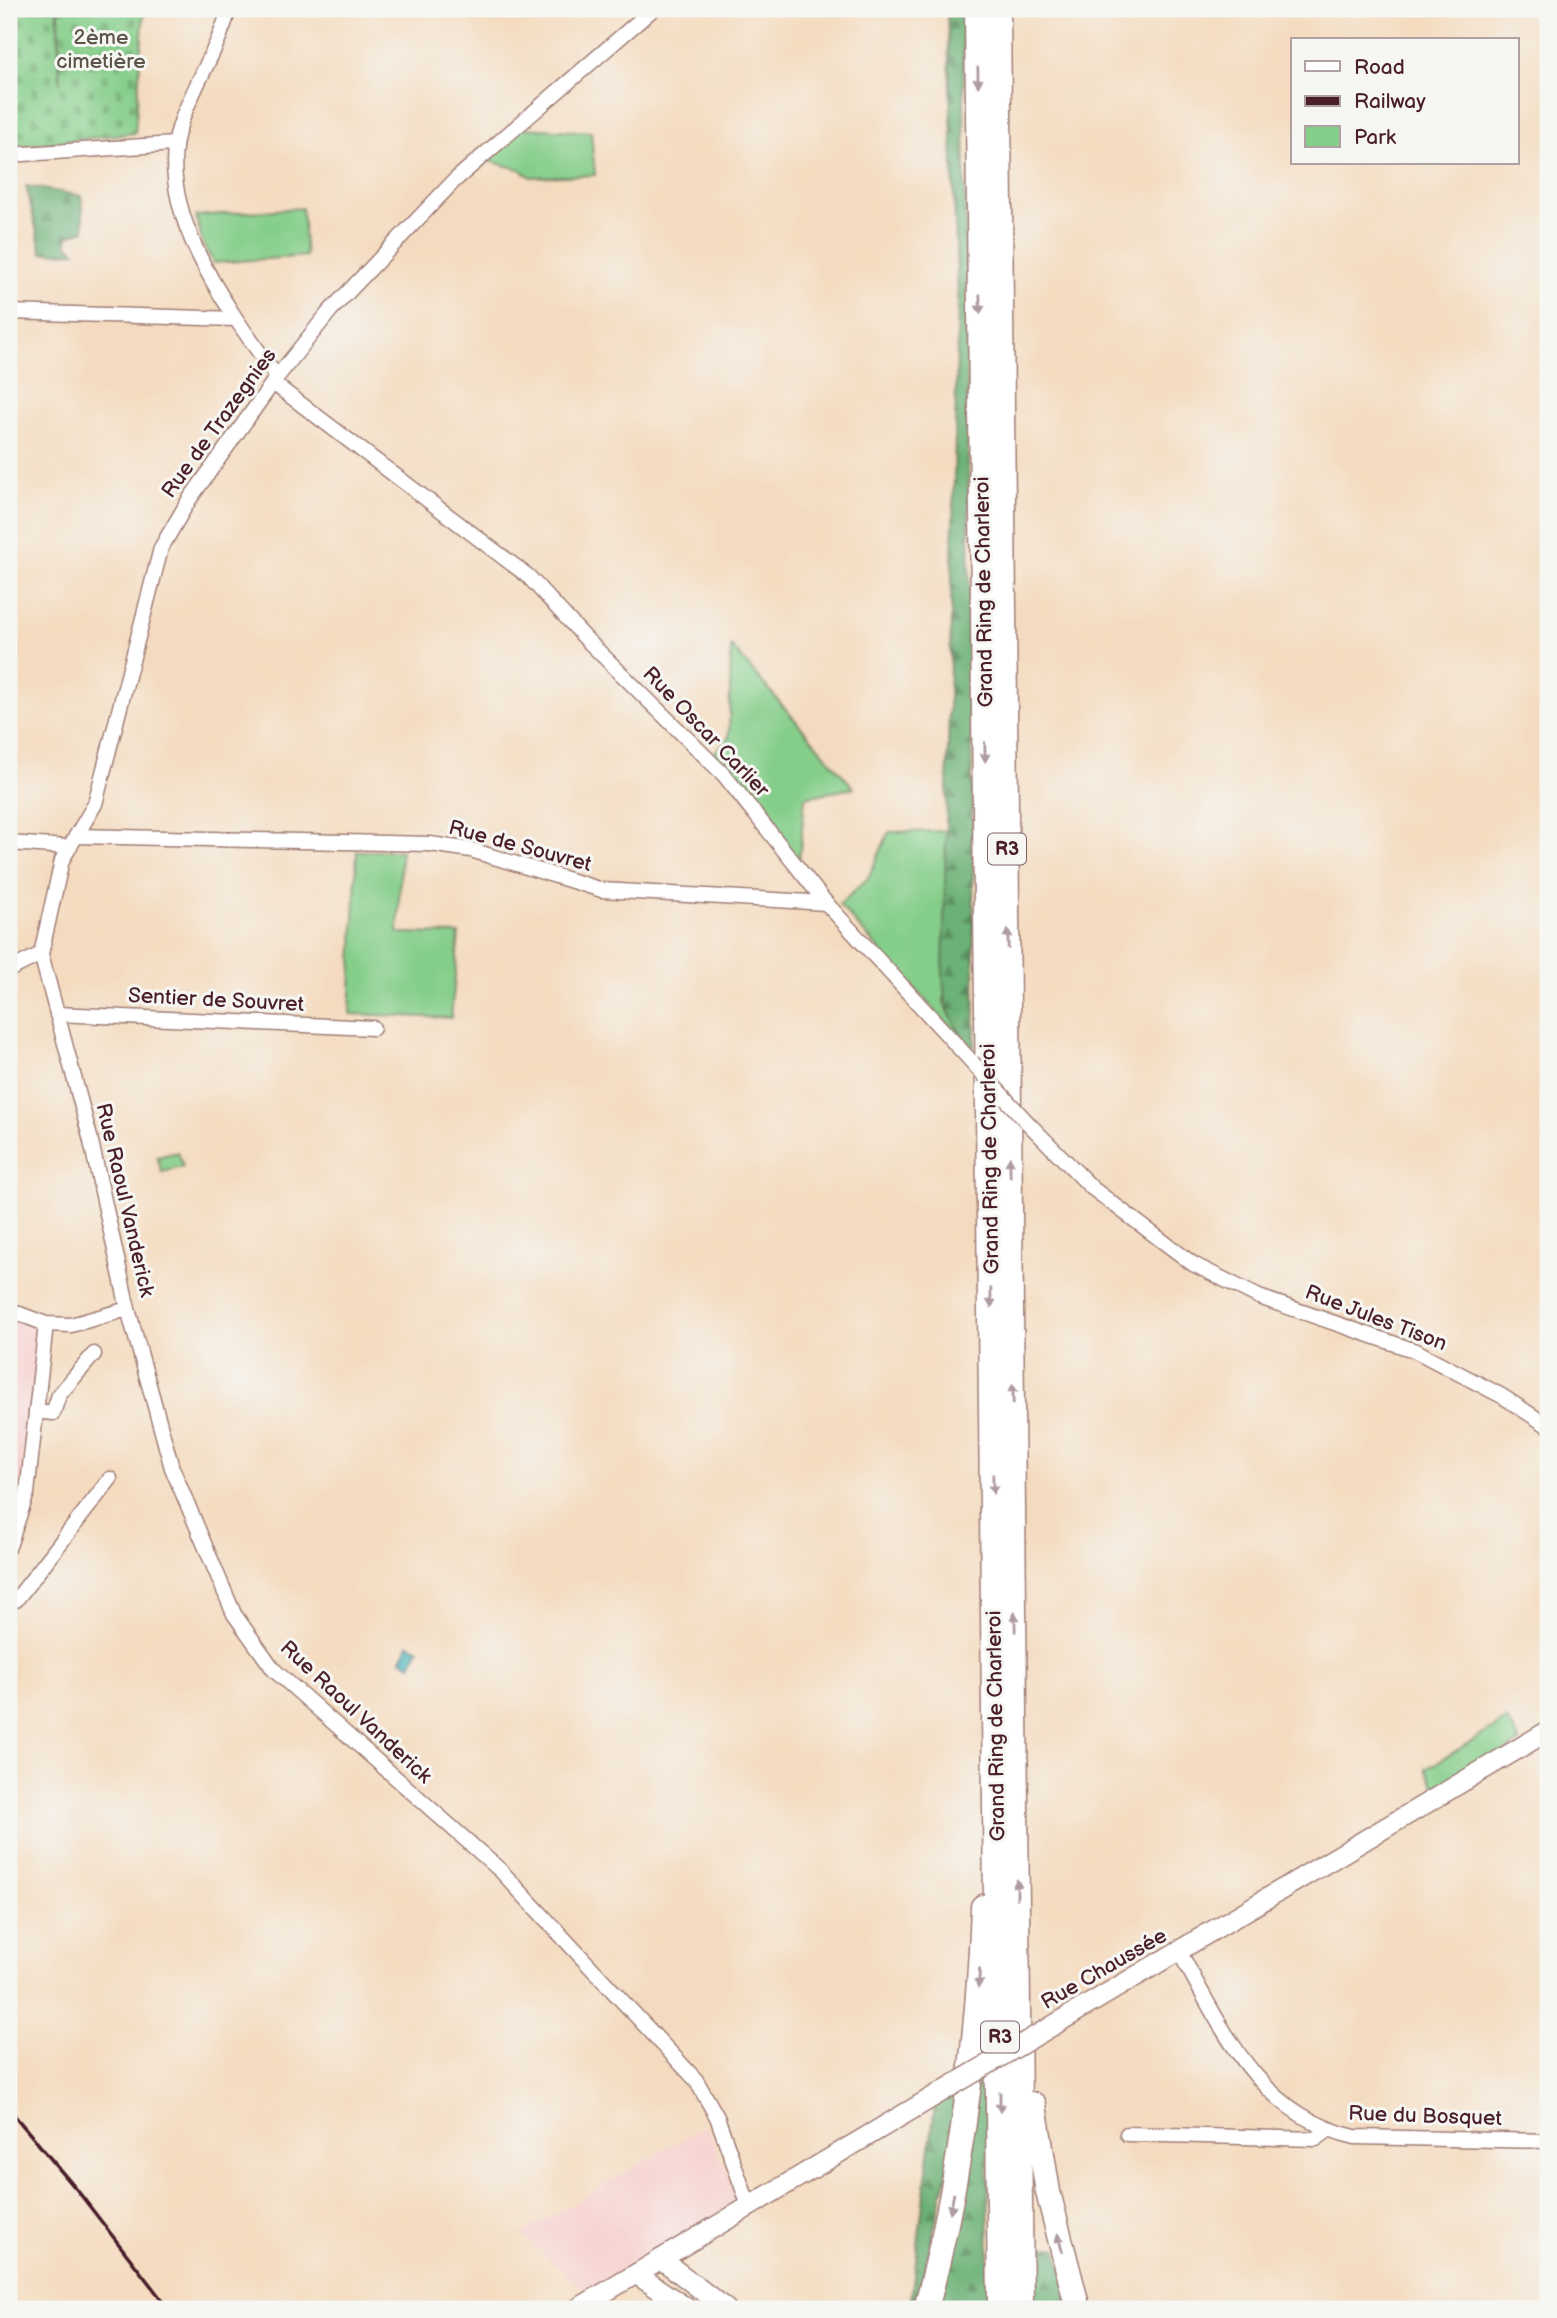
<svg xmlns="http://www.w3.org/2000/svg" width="1557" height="2318" font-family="'Balsamiq Sans',sans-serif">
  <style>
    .built { fill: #f7d0cd }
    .green { fill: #85ce8a; stroke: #68765a; stroke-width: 2 }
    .forest { fill: url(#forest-firs); stroke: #5b6850; stroke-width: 2 }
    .cemetery { fill: url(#cemetery-stones); stroke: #68765a; stroke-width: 2 }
    .water { fill: #40b0b7; stroke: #456871; stroke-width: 2 }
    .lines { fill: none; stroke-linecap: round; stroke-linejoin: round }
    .minor-casing { stroke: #9f7d75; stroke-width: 17 }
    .secondary-casing { stroke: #9f7d75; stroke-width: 22 }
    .motorway-casing { stroke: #9f7d75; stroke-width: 27 }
    .minor { stroke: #fff; stroke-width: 14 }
    .secondary { stroke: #fff; stroke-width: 19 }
    .motorway { stroke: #fff; stroke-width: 24 }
    .rail { stroke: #4a1f2b; stroke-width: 3.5 }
    .minor-bridge-casing { stroke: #9f7d75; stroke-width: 17; stroke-linecap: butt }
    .secondary-bridge-casing { stroke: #9f7d75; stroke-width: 22; stroke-linecap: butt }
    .minor-bridge { stroke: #fff; stroke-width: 14 }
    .secondary-bridge { stroke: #fff; stroke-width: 19 }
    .oneway { fill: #ae9aa0 }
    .labels { text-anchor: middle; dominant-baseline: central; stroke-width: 6; stroke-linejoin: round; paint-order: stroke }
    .shield { fill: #f6f6f2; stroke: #7e6067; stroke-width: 2 }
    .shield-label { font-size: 19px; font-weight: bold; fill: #4a1f2b }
    .park-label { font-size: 21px; fill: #5c5448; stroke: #f6f6f2 }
    .street-label { font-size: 21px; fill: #4a1f2b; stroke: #f6f6f2 }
  </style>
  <defs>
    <pattern id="forest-firs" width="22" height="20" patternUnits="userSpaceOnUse" patternTransform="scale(1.75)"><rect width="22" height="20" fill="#6cb176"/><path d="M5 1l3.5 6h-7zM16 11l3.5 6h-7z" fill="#5b8f61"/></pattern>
    <pattern id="cemetery-stones" width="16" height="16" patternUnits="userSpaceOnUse" patternTransform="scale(1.75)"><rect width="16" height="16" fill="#85ce8a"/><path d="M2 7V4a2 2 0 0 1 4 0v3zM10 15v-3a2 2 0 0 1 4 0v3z" fill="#74b077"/></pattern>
  </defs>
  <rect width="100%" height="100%" fill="#f6f6f2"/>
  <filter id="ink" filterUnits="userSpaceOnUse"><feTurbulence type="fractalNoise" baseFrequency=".0143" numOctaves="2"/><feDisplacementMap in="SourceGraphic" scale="14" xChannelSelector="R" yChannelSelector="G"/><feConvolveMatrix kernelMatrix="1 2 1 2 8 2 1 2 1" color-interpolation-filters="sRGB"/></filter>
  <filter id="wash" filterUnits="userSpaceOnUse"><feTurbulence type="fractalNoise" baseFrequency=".00686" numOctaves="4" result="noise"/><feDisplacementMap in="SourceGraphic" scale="28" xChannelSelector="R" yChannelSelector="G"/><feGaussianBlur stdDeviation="1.57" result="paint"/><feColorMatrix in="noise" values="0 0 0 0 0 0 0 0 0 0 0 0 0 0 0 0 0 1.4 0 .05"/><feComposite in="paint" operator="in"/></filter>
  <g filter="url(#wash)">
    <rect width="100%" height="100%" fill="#f4dbbf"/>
    <g class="built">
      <polygon points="9,1310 46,1324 23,1510 9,1508"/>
      <polygon points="706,2125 740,2203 588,2292 522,2234"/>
    </g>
    <g class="green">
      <polygon points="521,128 591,132 595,175 531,177 519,169 488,161"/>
      <polygon points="302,208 306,256 214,263 203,245 196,216"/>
      <polygon points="731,646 854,788 805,797 799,861 711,756 729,737"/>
      <polygon points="948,831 944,1003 960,1034 958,1036 839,905 868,878 889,832"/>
      <polygon points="357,851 401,851 398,933 459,934 451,1018 350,1014"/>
      <polygon points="178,1152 183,1167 162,1172 157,1157"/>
      <polygon points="1507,1720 1520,1742 1437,1791 1426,1769"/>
    </g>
    <g class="forest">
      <path d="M947,9h16l12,1036 -3,3c-22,-27 -28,-41 -29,-74l15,-676z"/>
      <polygon points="26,186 82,196 84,230 68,236 67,244 76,252 42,253"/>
      <polygon points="988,2082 989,2309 933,2309 976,2084"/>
      <polygon points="959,2092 950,2161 915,2309 910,2309 935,2105"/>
      <polygon points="1056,2247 1073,2309 1032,2309 1032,2248"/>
    </g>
    <polygon class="cemetery" points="9,9 57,9 60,84 59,9 144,9 135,133 9,147"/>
    <polygon class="water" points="409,1644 419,1649 411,1665 401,1659"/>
  </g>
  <g filter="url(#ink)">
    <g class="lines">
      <defs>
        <g id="minor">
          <path d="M229,9c-11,40 -34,74 -48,113 -31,85 49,190 96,255"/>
          <polyline points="653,9 455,180 330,311 277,377 189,500 161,548 95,804 62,860 41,954 90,1137 128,1309 172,1468 234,1614 274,1670 501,1871 696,2080 717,2117 749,2206"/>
          <polyline points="9,155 174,144"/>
          <polyline points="9,312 236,319"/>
          <polyline points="273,383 528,576 587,640 724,775 826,903 972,1062"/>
          <polyline points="76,836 430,844 471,850 602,890 826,903"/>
          <polyline points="9,843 67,847"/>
          <polyline points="9,970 41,954"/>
          <polyline points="57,1014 373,1028"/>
          <polyline points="1026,1121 1092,1188 1193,1264 1259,1297 1416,1351 1502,1396 1548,1426"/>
          <polyline points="9,1310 46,1324 71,1325 128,1309"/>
          <polyline points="36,1411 53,1413 59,1395 94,1354"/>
          <polyline points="9,1546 27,1493 46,1324"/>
          <polyline points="9,1599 16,1600 110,1479"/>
          <path d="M1179,1951c44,79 80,164 176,186l193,4"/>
          <polyline points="1127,2134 1316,2139 1327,2131"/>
        </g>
        <g id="secondary">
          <polyline points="1069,2016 1548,1731"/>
          <polyline points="661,2259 726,2309"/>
          <polyline points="636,2274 688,2309"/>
          <polyline points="577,2309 948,2088"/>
        </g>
        <g id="motorway">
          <polyline points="977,9 1000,2309"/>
          <polyline points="998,9 1021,2309"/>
          <polyline points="1034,2105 1048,2192 1078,2309"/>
          <path d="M926,2309c35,-132 52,-266 57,-402"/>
        </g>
      </defs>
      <use href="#minor" class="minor-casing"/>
      <use href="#secondary" class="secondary-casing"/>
      <use href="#motorway" class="motorway-casing"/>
      <use href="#minor" class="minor"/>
      <use href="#secondary" class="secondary"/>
      <use href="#motorway" class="motorway"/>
      <polyline class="rail" points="9,2109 77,2190 169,2309"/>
      <defs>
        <polyline id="minor-bridge" points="972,1062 1026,1121"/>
        <polyline id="secondary-bridge" points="948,2088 1069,2016"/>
      </defs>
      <use href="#minor-bridge" class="minor-bridge-casing"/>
      <use href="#secondary-bridge" class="secondary-bridge-casing"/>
      <use href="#minor-bridge" class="minor-bridge"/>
      <use href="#secondary-bridge" class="secondary-bridge"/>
    </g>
    <defs><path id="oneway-solid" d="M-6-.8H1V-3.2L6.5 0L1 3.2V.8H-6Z" transform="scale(1.75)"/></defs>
    <g class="oneway">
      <use href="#oneway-solid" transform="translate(978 77) rotate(89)"/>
      <use href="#oneway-solid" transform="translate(980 304) rotate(89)"/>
      <use href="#oneway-solid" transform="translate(985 752) rotate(89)"/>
      <use href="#oneway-solid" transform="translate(1008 939) rotate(-91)"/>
      <use href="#oneway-solid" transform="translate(1010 1167) rotate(-91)"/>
      <use href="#oneway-solid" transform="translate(991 1298) rotate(89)"/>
      <use href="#oneway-solid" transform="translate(1013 1394) rotate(-91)"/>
      <use href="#oneway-solid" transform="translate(993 1484) rotate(89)"/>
      <use href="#oneway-solid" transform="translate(1015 1622) rotate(-91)"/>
      <use href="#oneway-solid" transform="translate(1017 1889) rotate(-90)"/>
      <use href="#oneway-solid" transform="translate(979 1978) rotate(94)"/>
      <use href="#oneway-solid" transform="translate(1000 2102) rotate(90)"/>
      <use href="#oneway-solid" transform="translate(952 2203) rotate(101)"/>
      <use href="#oneway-solid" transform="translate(1060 2243) rotate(-104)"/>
    </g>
  </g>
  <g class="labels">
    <g class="shield">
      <rect x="988" y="833.5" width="38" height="31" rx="5"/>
      <rect x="981" y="2021.5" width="38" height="31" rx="5"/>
    </g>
    <g class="shield-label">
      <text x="1007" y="849">R3</text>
      <text x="1000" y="2037">R3</text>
    </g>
    <g class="park-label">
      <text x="101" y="37">2ème<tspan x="101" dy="24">cimetière</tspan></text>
    </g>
    <g class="street-label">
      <text transform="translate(219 423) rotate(-54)">Rue de Trazegnies</text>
      <text transform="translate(984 592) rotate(-91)">Grand Ring de Charleroi</text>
      <text transform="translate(706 732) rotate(46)">Rue Oscar Carlier</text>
      <text transform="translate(520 846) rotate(15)">Rue de Souvret</text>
      <text transform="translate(216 1000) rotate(3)">Sentier de Souvret</text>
      <text transform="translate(990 1159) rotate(-91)">Grand Ring de Charleroi</text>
      <text transform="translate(125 1200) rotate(77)">Rue Raoul Vanderick</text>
      <text transform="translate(1376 1318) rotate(21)">Rue Jules Tison</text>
      <text transform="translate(356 1712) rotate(43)">Rue Raoul Vanderick</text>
      <text transform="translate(996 1726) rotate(-91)">Grand Ring de Charleroi</text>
      <text transform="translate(1104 1969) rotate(-30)">Rue Chaussée</text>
      <text transform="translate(1425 2116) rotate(2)">Rue du Bosquet</text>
    </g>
  </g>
  <rect width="1557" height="2318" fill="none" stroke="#f6f6f2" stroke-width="35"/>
  <rect x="1291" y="38" width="228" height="126" fill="#f6f6f2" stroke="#b1a0a2" stroke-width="2"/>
  <rect x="1305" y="61" width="35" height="10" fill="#ffffff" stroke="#b1a0a2" stroke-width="2"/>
  <text x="1354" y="74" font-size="21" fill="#4a1f2b">Road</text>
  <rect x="1305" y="96" width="35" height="10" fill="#4a1f2b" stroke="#b1a0a2" stroke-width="2"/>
  <text x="1354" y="108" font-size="21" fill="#4a1f2b">Railway</text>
  <rect x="1305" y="126" width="35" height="21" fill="#85ce8a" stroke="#b1a0a2" stroke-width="2"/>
  <text x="1354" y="144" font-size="21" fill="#4a1f2b">Park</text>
</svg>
